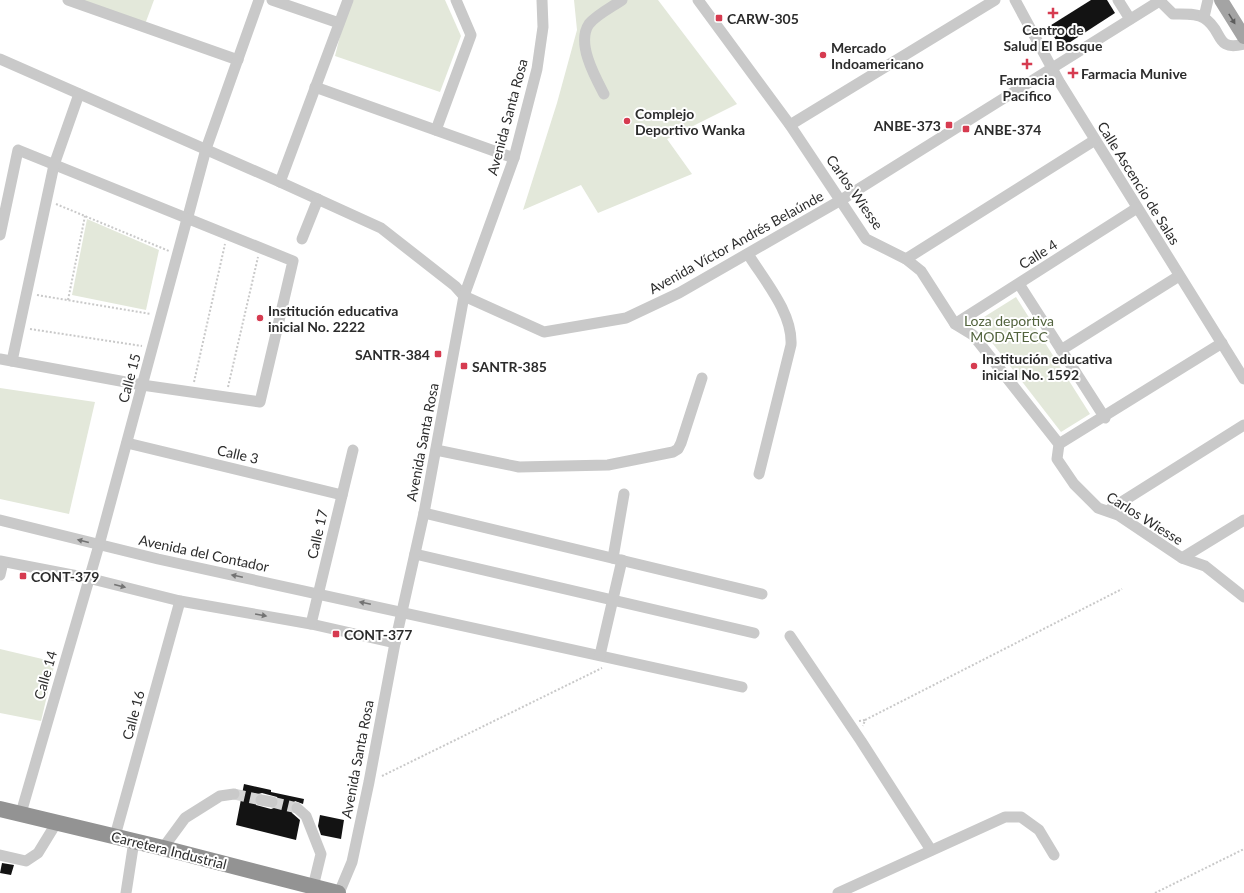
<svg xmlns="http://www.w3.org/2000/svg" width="1244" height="893" font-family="Lato,sans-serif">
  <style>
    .green { fill: #e3e8da }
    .building { fill: #131313; fill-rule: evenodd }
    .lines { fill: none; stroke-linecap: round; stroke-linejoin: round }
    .minor-tunnel { stroke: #d5d5d5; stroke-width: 11; stroke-dasharray: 11 5.5; stroke-linecap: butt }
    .path { stroke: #c9c9c9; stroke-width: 2; stroke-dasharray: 2 2; stroke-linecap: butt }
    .minor { stroke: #c9c9c9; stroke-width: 11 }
    .major { stroke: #a4a4a4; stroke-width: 14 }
    .highway { stroke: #939393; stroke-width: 16 }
    .oneway { fill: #5c5c5c }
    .oneway2 { fill: #737373 }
    .poi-dot { fill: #d63b50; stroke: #fff; stroke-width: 1.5 }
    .labels { text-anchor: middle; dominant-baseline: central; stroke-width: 4; stroke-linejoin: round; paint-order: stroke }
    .poi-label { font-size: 14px; font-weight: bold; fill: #2c2c2c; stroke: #fff; text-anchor: start }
    .street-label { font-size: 14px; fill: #2c2c2c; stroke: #fff }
    .park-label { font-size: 14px; fill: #52633d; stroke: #fff }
  </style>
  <rect width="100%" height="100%" fill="#fff"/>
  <g class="green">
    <polygon points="68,0 154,0 144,27"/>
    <polygon points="349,0 445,0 461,36 440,92 335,56"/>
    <polygon points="574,0 658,0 737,104 667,139 692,174 598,213 581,185 523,210 557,103 577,30"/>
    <polygon points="87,219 159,250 146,310 72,295"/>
    <polygon points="1016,297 1090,414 1061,432 976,322"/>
    <polygon points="0,388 95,402 69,514 0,499"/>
    <polygon points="0,649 55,662 41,721 0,713"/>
  </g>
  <g class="building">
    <polygon points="1091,0 1107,0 1115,13 1061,48 1048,27"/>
    <path d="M244,784l27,6v2l33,7 -1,5 -8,-3 -5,6 2,6 8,7 -4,20 -60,-15zM262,793l15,4 2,6 -2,4 -6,2 -15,-4 -2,-7 4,-4z"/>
    <polygon points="320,815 344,820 341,839 321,835 318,826"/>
    <polygon points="2,863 14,865 11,875 0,873"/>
  </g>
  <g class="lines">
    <g class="minor-tunnel">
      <polyline points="234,794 261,800"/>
      <polyline points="272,802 297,808"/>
    </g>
    <g class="path">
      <polyline points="56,204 169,251"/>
      <polyline points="37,295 151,314"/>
      <polyline points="68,300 85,216"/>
      <polyline points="30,329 142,346"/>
      <polyline points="194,382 225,244"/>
      <polyline points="228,387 258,257"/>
      <polyline points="865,720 1122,589"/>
      <polyline points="859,721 865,720 863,726"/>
      <polyline points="382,776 602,668"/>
      <polyline points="1155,893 1244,849"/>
    </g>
    <g class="minor">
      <polyline points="68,0 238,60"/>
      <polyline points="272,0 339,23"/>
      <polyline points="698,0 790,125 866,239 906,259 921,271 955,324 973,335 1059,444 1057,459 1074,484 1098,508 1118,515 1182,558 1205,566 1244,597"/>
      <polyline points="1015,0 1060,83 1244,379"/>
      <polyline points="1118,0 1130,19"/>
      <path d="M1160,1l13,13c9,0 23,-1 31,4 20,12 10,34 40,26"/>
      <polyline points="1204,17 1208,0"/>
      <polyline points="0,59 280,182 381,228 455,286 464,296 544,332 626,318 679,293 841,200 1161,0"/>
      <polyline points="315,87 514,158"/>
      <path d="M604,94c-9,-17 -28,-51 -15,-70 7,-9 23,-17 33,-24"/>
      <polyline points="790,125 995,0"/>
      <polyline points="436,130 471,35 456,0"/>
      <polyline points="280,182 348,0"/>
      <polyline points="187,220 206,149 259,0"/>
      <polyline points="0,235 18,150 293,261 260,402 142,385 0,359"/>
      <polyline points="302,239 318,199"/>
      <path d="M748,254c16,26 45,59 43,91l-32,129"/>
      <polyline points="906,259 1095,140"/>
      <polyline points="1019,284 1105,418"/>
      <polyline points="955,324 1137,208"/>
      <polyline points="1061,350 1179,276"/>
      <polyline points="12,361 54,165 79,94"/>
      <polyline points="127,443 342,495"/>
      <polyline points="1059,444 1222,343"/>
      <polyline points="436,450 519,467 608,465 673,452 678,449 681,443 702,378"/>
      <polyline points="1109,510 1244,425"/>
      <polyline points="424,513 762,594"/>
      <polyline points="0,520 158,559 742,687"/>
      <polyline points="415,554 754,633"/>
      <polyline points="613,558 624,494"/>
      <polyline points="1182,558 1244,520"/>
      <polyline points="0,561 88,578 180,601 311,624 395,643"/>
      <polyline points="0,575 3,562"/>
      <polyline points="311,624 353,450"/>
      <polyline points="790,636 861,741 931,850"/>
      <polyline points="600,655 622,560"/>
      <polyline points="261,800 272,802"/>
      <polyline points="297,808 306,816 321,854 313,887"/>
      <polyline points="21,813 99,545 187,219"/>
      <polyline points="115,836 180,601"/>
      <polyline points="163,848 185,818 220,796 234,794"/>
      <polyline points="0,855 26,861 38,853 57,822"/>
      <polyline points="126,893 134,841"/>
      <polyline points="339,893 352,862 369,782 395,643 424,513 464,296 514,158 537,69 543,27 542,0"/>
      <polyline points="838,893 1005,817 1021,817 1039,830 1054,855"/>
    </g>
    <polyline class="major" points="1221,0 1244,37"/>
    <polyline class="highway" points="0,809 163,848 338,893"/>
  </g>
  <defs><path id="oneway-solid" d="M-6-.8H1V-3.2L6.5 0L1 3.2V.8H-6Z"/></defs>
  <use class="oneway" href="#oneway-solid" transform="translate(1232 19) rotate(58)"/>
  <g class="oneway2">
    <use href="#oneway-solid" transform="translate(83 541) rotate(-166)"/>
    <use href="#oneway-solid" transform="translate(237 576) rotate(-168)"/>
    <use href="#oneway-solid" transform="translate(120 586) rotate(14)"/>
    <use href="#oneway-solid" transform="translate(365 603) rotate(-168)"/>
    <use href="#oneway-solid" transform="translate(261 615) rotate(10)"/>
  </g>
  <g class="poi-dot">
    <path d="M1051 7h4v4h4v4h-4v4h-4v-4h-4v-4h4z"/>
    <rect x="715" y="14" width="8" height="8" rx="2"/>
    <circle cx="823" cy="55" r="4"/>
    <path d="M1025 58h4v4h4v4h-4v4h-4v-4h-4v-4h4z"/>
    <path d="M1071 67h4v4h4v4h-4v4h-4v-4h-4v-4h4z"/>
    <circle cx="627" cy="121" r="4"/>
    <rect x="945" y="121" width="8" height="8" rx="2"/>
    <rect x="962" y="125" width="8" height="8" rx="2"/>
    <circle cx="260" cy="318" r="4"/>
    <rect x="434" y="350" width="8" height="8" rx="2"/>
    <rect x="460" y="362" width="8" height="8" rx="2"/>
    <circle cx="974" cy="366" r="4"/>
    <rect x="19" y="572" width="8" height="8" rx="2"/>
    <rect x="332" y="630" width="8" height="8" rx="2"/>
  </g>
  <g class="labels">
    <g class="poi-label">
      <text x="727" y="18">CARW-305</text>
      <text x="1053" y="29" text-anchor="middle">Centro de<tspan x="1053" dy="16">Salud El Bosque</tspan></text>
      <text x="831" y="47">Mercado<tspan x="831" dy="16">Indoamericano</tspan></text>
      <text x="1081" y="73">Farmacia Munive</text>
      <text x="1027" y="79" text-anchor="middle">Farmacia<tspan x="1027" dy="16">Pacifico</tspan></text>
      <text x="635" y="113">Complejo<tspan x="635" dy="16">Deportivo Wanka</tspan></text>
      <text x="941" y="125" text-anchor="end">ANBE-373</text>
      <text x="974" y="129">ANBE-374</text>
      <text x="268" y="310">Institución educativa<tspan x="268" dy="16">inicial No. 2222</tspan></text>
      <text x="430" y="354" text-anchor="end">SANTR-384</text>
      <text x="982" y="358">Institución educativa<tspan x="982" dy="16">inicial No. 1592</tspan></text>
      <text x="472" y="366">SANTR-385</text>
      <text x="31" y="576">CONT-379</text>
      <text x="344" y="634">CONT-377</text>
    </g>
    <g class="street-label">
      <text transform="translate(507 117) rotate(-75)">Avenida Santa Rosa</text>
      <text transform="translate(1139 183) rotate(58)">Calle Ascencio de Salas</text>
      <text transform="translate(855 192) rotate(55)">Carlos Wiesse</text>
      <text transform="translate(736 242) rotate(-29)">Avenida Víctor Andrés Belaúnde</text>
      <text transform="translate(1038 254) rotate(-32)">Calle 4</text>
      <text transform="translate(129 378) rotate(-75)">Calle 15</text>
      <text transform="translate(422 442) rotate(-79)">Avenida Santa Rosa</text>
      <text transform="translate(238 454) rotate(13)">Calle 3</text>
      <text transform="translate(1145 518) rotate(32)">Carlos Wiesse</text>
      <text transform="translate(317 534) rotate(-77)">Calle 17</text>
      <text transform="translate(204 553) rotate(12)">Avenida del Contador</text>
      <text transform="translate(45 675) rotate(-74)">Calle 14</text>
      <text transform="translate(133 715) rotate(-75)">Calle 16</text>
      <text transform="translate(357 759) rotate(-79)">Avenida Santa Rosa</text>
      <text transform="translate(169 850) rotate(14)">Carretera Industrial</text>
    </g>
    <g class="park-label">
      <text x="1009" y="320">Loza deportiva<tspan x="1009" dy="16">MODATECC</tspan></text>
    </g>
  </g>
</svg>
